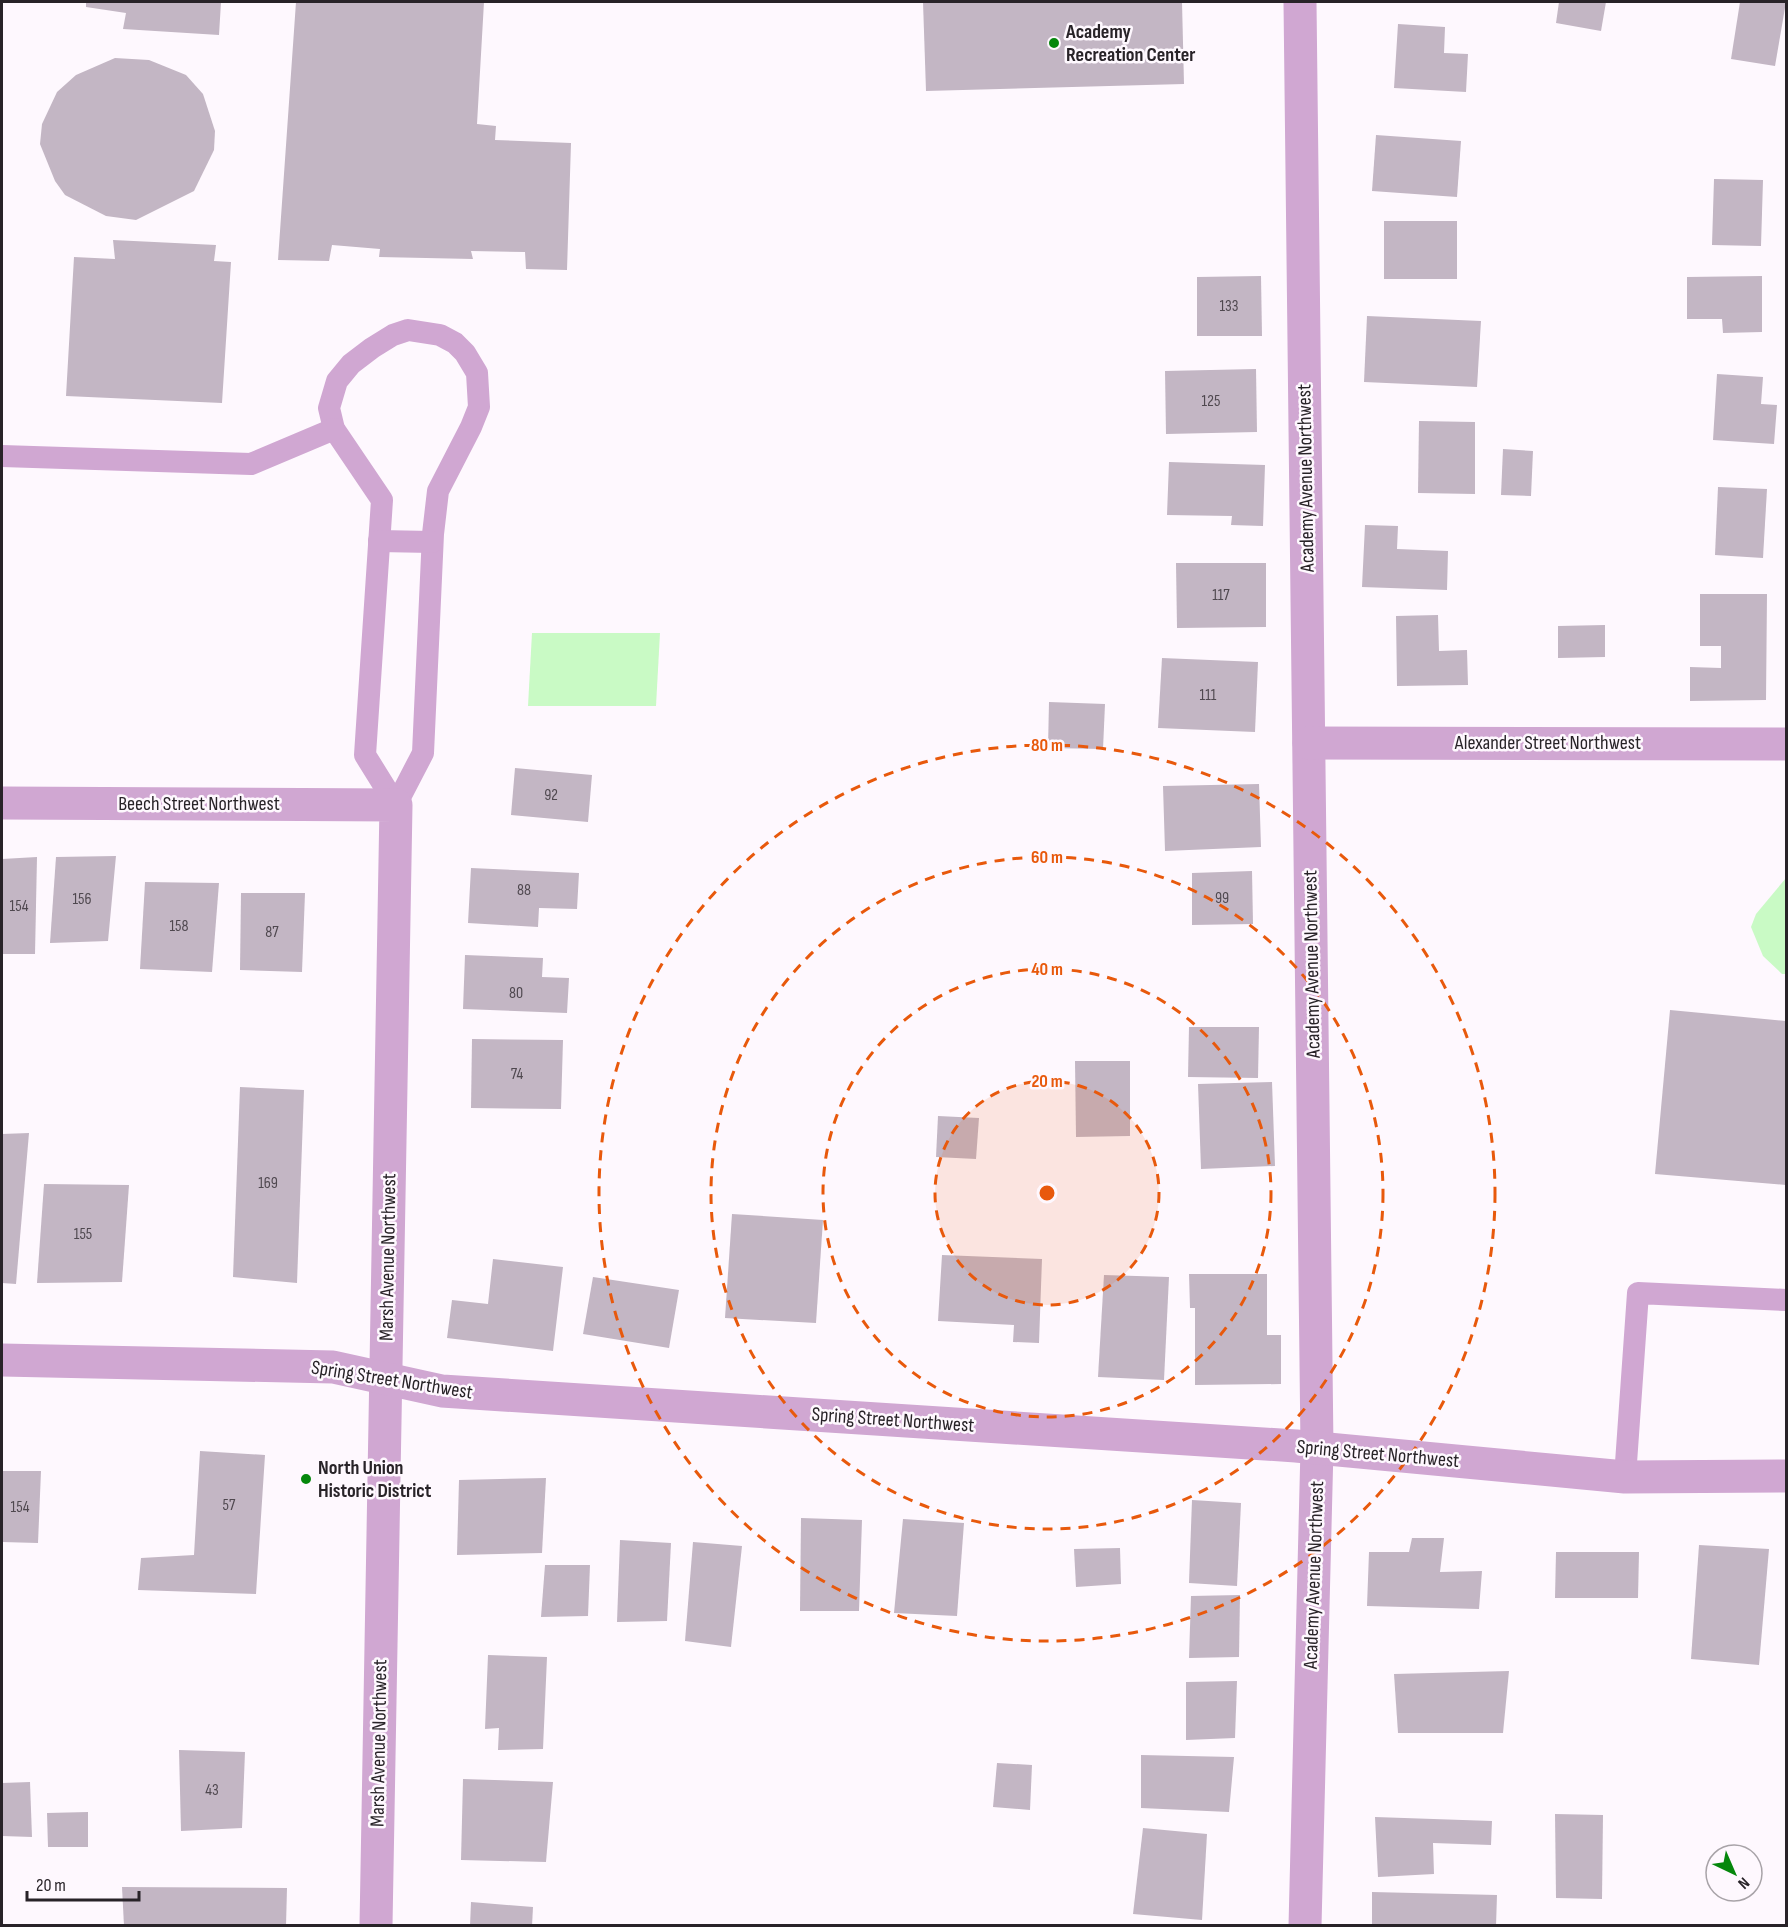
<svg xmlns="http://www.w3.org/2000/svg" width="1788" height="1927" font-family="'Sofia Sans Condensed',sans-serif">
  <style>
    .green { fill: #c9fac5 }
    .building { fill: #c3b6c4 }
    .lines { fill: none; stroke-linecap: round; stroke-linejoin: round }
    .service { stroke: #d0a7d2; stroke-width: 22 }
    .minor { stroke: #d0a7d2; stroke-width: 33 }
    .tertiary { stroke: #d0a7d2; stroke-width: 33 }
    .ring { fill: none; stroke: #e8590c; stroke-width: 3; stroke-dasharray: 10 8 }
    .poi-dot { fill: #05870c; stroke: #fef8fe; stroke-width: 2 }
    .labels { text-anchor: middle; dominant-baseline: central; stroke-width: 5; stroke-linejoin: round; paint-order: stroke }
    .number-label { font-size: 16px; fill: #4f484f }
    .poi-label { font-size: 20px; font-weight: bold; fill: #282328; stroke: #fef8fe; text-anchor: start }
    .street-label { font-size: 20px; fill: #282328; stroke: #fef8fe }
    .centre { fill: #e8590c; stroke: #fef8fe; stroke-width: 3 }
    .ring-label { font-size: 18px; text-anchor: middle; font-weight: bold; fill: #e8590c; stroke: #fef8fe; stroke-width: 5; stroke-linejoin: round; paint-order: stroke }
  </style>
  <rect width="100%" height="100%" fill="#fef8fe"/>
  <g class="green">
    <polygon points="532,633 660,633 656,706 528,706"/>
    <polygon points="1786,878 1786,974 1782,974 1763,956 1751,927 1756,914"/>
  </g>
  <g class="building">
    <polygon points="86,2 221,2 219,35 123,29 126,13 86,7"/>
    <polygon points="296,2 484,2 477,124 496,126 495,140 571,143 567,270 526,269 525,252 471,251 473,259 379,257 380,249 332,245 329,261 278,260"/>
    <polygon points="923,2 1182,2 1184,84 926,91"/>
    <polygon points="1559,2 1606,2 1601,31 1556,23"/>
    <polygon points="1740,2 1786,2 1775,66 1731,59"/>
    <polygon points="1398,24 1445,27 1444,53 1468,54 1466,92 1394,88"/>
    <polygon points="115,58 149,60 186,75 203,94 215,131 214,150 194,191 136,220 106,216 65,195 55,181 40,144 42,124 57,92 76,75"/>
    <polygon points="1376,135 1461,141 1457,197 1372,191"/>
    <polygon points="1714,179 1763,180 1761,246 1712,245"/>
    <rect x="1384" y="221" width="73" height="58"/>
    <polygon points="113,240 216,245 214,261 231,262 222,403 66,396 74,257 115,259"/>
    <polygon points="1261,276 1262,336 1197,336 1197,277"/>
    <polygon points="1762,276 1762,332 1723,333 1722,319 1687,319 1687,277"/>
    <polygon points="1367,316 1481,321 1477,387 1364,382"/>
    <polygon points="1256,369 1257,432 1166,434 1165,371"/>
    <polygon points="1717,374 1763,377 1761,404 1777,405 1774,444 1713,440"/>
    <polygon points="1419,421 1475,422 1475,494 1418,493"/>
    <polygon points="1503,449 1533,451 1531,496 1501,495"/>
    <polygon points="1169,462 1265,465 1263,526 1231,525 1232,516 1167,515"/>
    <polygon points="1718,487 1767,489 1763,558 1715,555"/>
    <polygon points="1365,525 1398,526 1397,549 1448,551 1447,590 1362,587"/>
    <polygon points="1176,563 1266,563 1266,627 1177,628"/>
    <polygon points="1700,594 1767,594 1766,700 1690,701 1690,667 1721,668 1721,646 1700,646"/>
    <polygon points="1438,615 1439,651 1467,650 1468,685 1397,686 1396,616"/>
    <polygon points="1605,625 1605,657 1558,658 1558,626"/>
    <polygon points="1162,658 1258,662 1255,732 1158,728"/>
    <polygon points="1049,702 1105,704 1103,749 1048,748"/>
    <polygon points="515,768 592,775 588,822 511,815"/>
    <polygon points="1259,784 1261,847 1165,851 1163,786"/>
    <polygon points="116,856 108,941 50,943 56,857"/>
    <polygon points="37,857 35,954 2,954 2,859"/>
    <polygon points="471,868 579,873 577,909 539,908 538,927 468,923"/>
    <polygon points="1252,871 1253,924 1192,925 1192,873"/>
    <polygon points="145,882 219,883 212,972 140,969"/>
    <polygon points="241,893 305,893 302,972 240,970"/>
    <polygon points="465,955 543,958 542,977 569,978 567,1013 463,1009"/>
    <polygon points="1670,1010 1786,1021 1786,1185 1655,1174"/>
    <polygon points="1189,1027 1259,1027 1258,1078 1188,1077"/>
    <polygon points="472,1039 563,1040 561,1109 471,1108"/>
    <polygon points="1075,1061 1130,1061 1130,1136 1076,1137"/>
    <polygon points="1272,1082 1275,1166 1201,1169 1198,1084"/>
    <polygon points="240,1087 304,1090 297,1283 233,1277"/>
    <polygon points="938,1116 979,1118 976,1159 936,1157"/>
    <polygon points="29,1133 16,1284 2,1283 2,1134"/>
    <polygon points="44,1184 129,1185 122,1282 37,1283"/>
    <polygon points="732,1214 823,1220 816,1323 725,1318"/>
    <polygon points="942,1255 1042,1259 1039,1343 1013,1342 1014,1325 938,1321"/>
    <polygon points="493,1259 563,1267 553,1351 447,1338 452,1300 488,1304"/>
    <polygon points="1189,1274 1267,1274 1267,1335 1281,1335 1281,1384 1195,1385 1195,1308 1190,1308"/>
    <polygon points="1104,1275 1169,1277 1164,1380 1098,1377"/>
    <polygon points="593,1277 679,1290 669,1348 583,1334"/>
    <polygon points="200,1451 265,1455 256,1594 138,1590 141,1558 194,1555"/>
    <polygon points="2,1471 41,1471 38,1543 2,1542"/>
    <polygon points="546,1478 542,1553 457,1555 459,1480"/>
    <polygon points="1192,1500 1241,1503 1237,1586 1189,1583"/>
    <polygon points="801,1518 862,1520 859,1611 800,1611"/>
    <polygon points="903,1519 964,1523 957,1616 894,1613"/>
    <polygon points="1412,1538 1444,1538 1440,1572 1482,1571 1479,1609 1367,1606 1369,1552 1409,1552"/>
    <polygon points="620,1540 671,1543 667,1621 617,1622"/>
    <polygon points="693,1542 742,1546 731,1647 685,1641"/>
    <polygon points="1699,1545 1769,1549 1759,1665 1691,1659"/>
    <polygon points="1120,1548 1121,1584 1076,1587 1074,1549"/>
    <polygon points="1556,1552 1639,1552 1638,1598 1555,1598"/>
    <polygon points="545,1565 590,1565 588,1616 541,1617"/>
    <polygon points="1240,1595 1239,1657 1189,1658 1191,1596"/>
    <polygon points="488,1655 547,1657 543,1749 498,1750 499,1728 485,1729"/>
    <polygon points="1509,1671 1503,1733 1398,1733 1394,1674"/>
    <polygon points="1237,1681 1235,1738 1186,1740 1186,1682"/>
    <polygon points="179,1750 245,1752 242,1828 181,1831"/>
    <polygon points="1141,1755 1234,1757 1229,1812 1141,1808"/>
    <polygon points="997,1763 1032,1765 1030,1810 993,1807"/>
    <polygon points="463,1779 553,1782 546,1862 461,1860"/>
    <polygon points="30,1782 32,1837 2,1836 2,1783"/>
    <polygon points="88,1812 88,1847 48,1847 47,1813"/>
    <polygon points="1555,1814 1603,1815 1602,1899 1556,1898"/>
    <polygon points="1375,1817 1492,1821 1491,1845 1433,1843 1434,1874 1378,1877"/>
    <polygon points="1143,1828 1207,1834 1202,1920 1133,1914"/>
    <polygon points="122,1887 287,1888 286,1926 124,1926"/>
    <polygon points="1372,1892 1497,1895 1496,1926 1372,1926"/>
    <polygon points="471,1902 533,1907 532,1926 470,1926"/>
  </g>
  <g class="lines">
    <g class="service">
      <polygon points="408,330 440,335 455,343 465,353 477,373 479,407 471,427 438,491 433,534 423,753 396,805 365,755 382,500 334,429 329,408 337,381 351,364 372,348 393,335"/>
      <polyline points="2,456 251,464 334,429"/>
      <polyline points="379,541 432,542"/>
      <polyline points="1625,1477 1638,1293 1786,1300"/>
    </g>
    <g class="minor">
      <polyline points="1300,2 1317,1448 1305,1926"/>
      <polyline points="1309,743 1786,744"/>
      <polyline points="2,803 396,805 376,1926"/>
    </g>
    <polyline class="tertiary" points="2,1360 333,1367 442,1391 1296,1446 1625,1477 1786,1476"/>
  </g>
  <circle cx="1047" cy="1193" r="112" fill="#e8590c" fill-opacity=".12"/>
  <g class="ring">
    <circle cx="1047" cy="1193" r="112"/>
    <circle cx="1047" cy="1193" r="224"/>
    <circle cx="1047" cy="1193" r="336"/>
    <circle cx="1047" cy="1193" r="448"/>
  </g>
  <g class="poi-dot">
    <circle cx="1054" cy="43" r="6"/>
    <circle cx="306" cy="1479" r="6"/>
  </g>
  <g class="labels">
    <g class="number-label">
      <text x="1229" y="306">133</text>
      <text x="1211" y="401">125</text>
      <text x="1221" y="595">117</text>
      <text x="1208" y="695">111</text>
      <text x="551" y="795">92</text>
      <text x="524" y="890">88</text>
      <text x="1222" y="898">99</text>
      <text x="82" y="899">156</text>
      <text x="19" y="906">154</text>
      <text x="179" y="926">158</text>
      <text x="272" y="932">87</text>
      <text x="516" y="993">80</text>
      <text x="517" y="1074">74</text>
      <text x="268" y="1183">169</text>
      <text x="83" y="1234">155</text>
      <text x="229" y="1505">57</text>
      <text x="20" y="1507">154</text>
      <text x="212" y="1790">43</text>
    </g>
    <g class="poi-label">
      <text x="1066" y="32">Academy<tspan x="1066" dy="23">Recreation Center</tspan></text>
      <text x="318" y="1468">North Union<tspan x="318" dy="23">Historic District</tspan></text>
    </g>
    <g class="street-label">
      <text transform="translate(1306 478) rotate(-91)">Academy Avenue Northwest</text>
      <text x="1548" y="743">Alexander Street Northwest</text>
      <text x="199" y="804">Beech Street Northwest</text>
      <text transform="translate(1312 964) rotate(-91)">Academy Avenue Northwest</text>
      <text transform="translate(388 1257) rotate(-89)">Marsh Avenue Northwest</text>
      <text transform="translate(392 1380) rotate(9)">Spring Street Northwest</text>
      <text transform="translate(893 1420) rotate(4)">Spring Street Northwest</text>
      <text transform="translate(1378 1454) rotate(5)">Spring Street Northwest</text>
      <text transform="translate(1314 1575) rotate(-88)">Academy Avenue Northwest</text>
      <text transform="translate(379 1743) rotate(-89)">Marsh Avenue Northwest</text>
    </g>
  </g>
  <circle cx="1047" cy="1193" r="9" class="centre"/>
  <g class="ring-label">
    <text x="1047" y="751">80 m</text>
    <text x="1047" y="863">60 m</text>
    <text x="1047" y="975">40 m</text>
    <text x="1047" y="1087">20 m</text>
  </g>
  <rect width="1788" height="1927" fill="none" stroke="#282328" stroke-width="6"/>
  <g transform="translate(1734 1873) rotate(136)"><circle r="28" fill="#fef8fe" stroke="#a8a3a8" stroke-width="1.5"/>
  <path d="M0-4.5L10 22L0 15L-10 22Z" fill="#05870c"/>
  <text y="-9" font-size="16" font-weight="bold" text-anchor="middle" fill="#282328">N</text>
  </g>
  <path d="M27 1891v9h112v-9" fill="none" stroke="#282328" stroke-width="3"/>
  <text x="36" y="1891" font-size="18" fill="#282328" stroke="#fef8fe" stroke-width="4.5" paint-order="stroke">20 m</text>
</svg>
